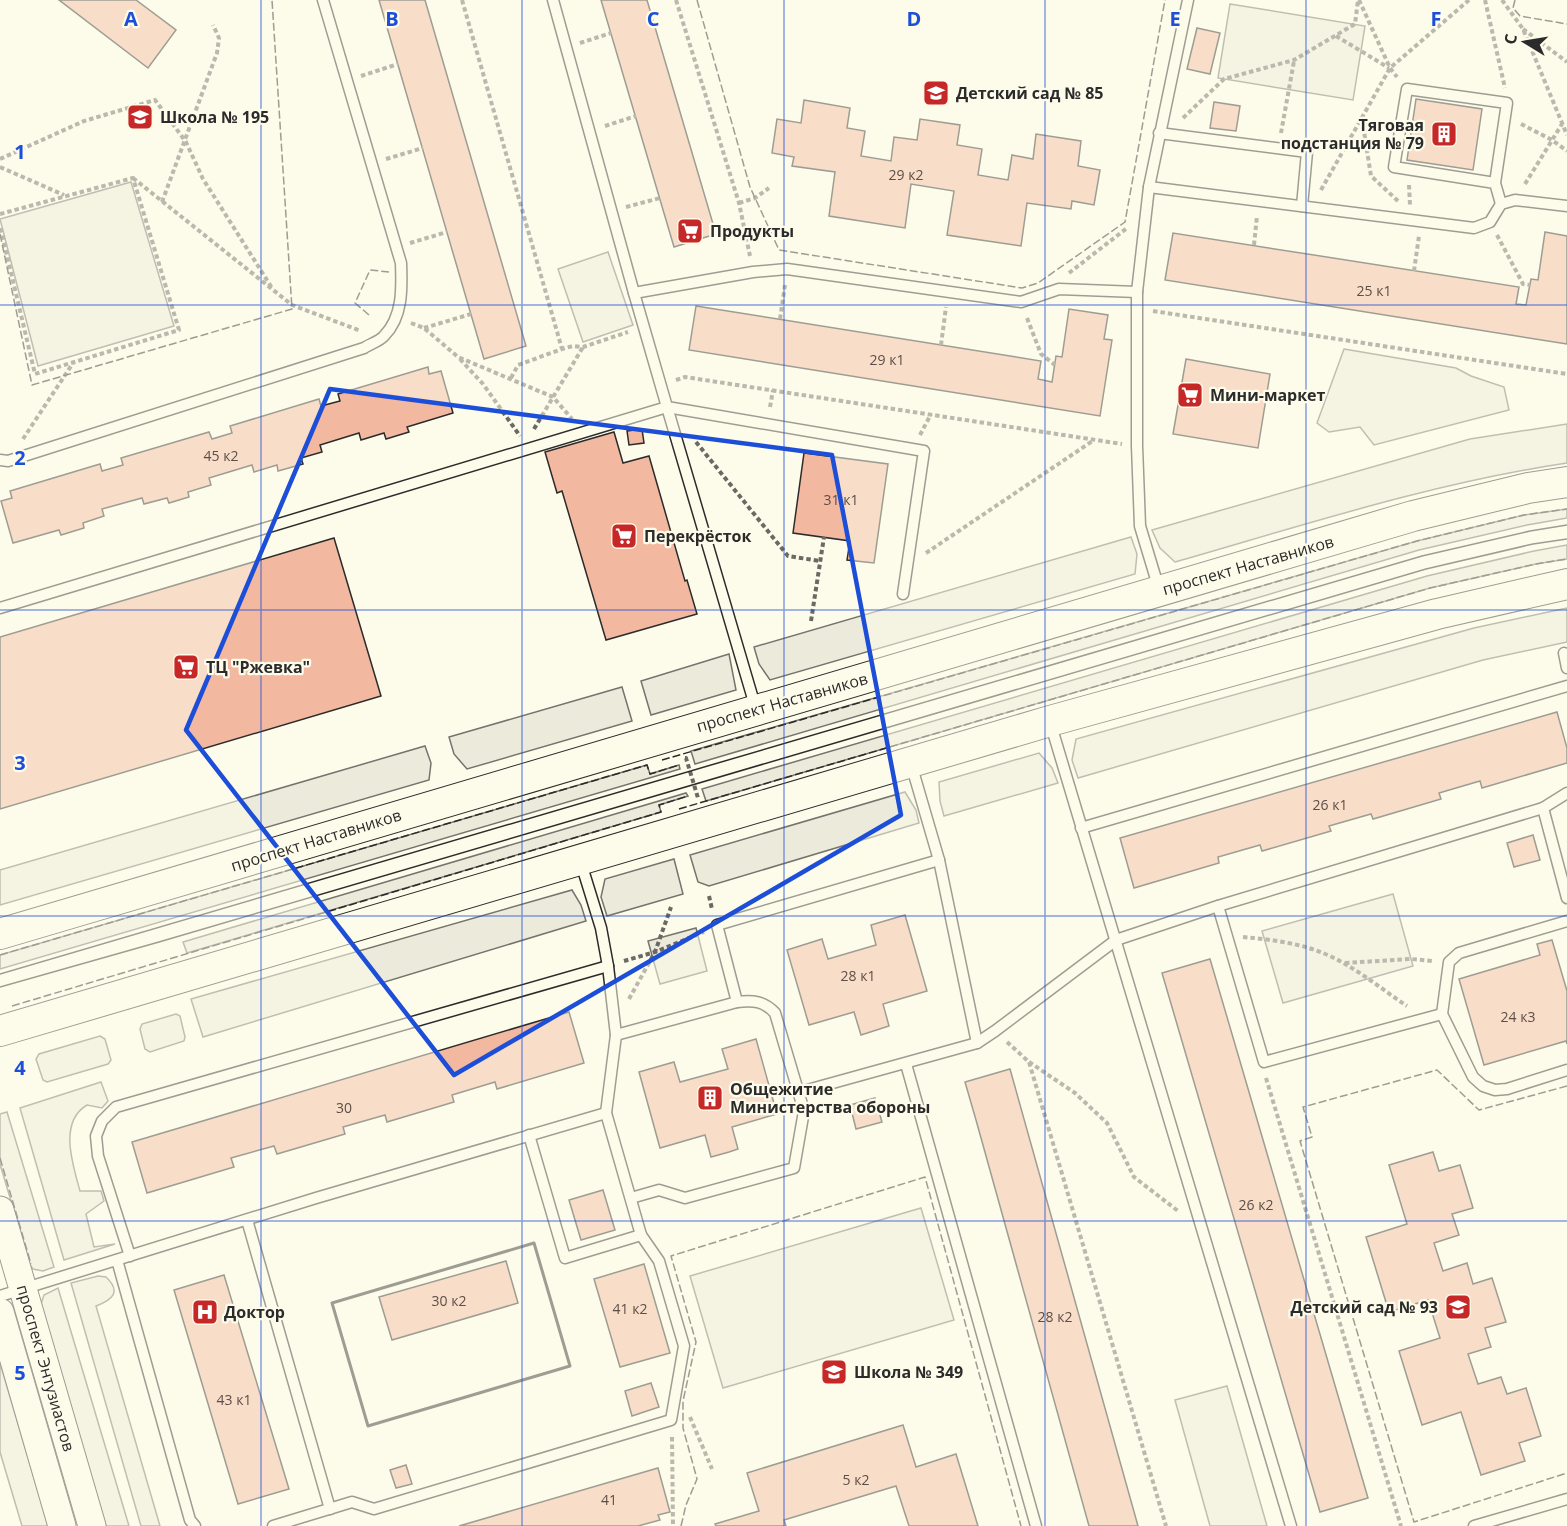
<svg xmlns="http://www.w3.org/2000/svg" width="1567" height="1526" font-family="'Open Sans',sans-serif">
  <style>
    .green { fill: #ecebdb; stroke: #74746e; stroke-width: 1.5 }
    .building { fill: #f2b8a0; stroke: #2b2b2b; stroke-width: 1.5 }
    .lines { fill: none; stroke-linecap: round; stroke-linejoin: round }
    .service-casing { stroke: #2b2b2b; stroke-width: 13 }
    .tertiary-casing { stroke: #2b2b2b; stroke-width: 29 }
    .secondary-casing { stroke: #2b2b2b; stroke-width: 32 }
    .path { stroke: #6a6964; stroke-width: 4; stroke-dasharray: 4.5 3; stroke-linecap: butt }
    .service { stroke: #fdfbea; stroke-width: 10 }
    .tertiary { stroke: #fdfbea; stroke-width: 27 }
    .secondary { stroke: #fdfbea; stroke-width: 30 }
    .tram { stroke: #2b2b2b; stroke-width: 1.5 }
    .fence { stroke: #2b2b2b; stroke-width: 1.5; stroke-dasharray: 8 3; stroke-linecap: butt }
    .wall { stroke: #2b2b2b; stroke-width: 3 }
    .marked { fill: none; stroke: #1d4ed8; stroke-width: 4.5; stroke-linejoin: round }
    .grid { fill: none; stroke: #1d4ed8; stroke-width: 1.5; stroke-opacity: 0.55 }
    .labels { text-anchor: middle; dominant-baseline: central; stroke-width: 4.5; stroke-linejoin: round; paint-order: stroke }
    .number-label { font-size: 14px; fill: #5d4e48 }
    .poi-label { font-size: 16px; font-weight: bold; fill: #2b2b2b; stroke: #fdfbea; text-anchor: start }
    .street-label { font-size: 16px; fill: #2b2b2b; stroke: #fdfbea }
    .grid-label { font-size: 20px; text-anchor: middle; font-weight: bold; fill: #1d4ed8; stroke: #fdfbea; stroke-width: 4.5; stroke-linejoin: round; paint-order: stroke }
  </style>
  <rect width="100%" height="100%" fill="#fdfbea"/>
  <g class="green">
    <polygon points="1230,4 1365,26 1353,100 1218,78"/>
    <polygon points="131,182 174,326 38,366 0,219"/>
    <polygon points="608,252 633,325 583,342 558,269"/>
    <polygon points="1344,349 1456,368 1471,376 1504,387 1509,410 1374,445 1360,427 1329,432 1317,423"/>
    <path d="M1567,424v39c-134,20 -263,62 -392,99l-15,-14 -8,-18 318,-91z"/>
    <polygon points="1567,509 1567,518 1527,525 1419,550 695,764 691,751 1417,541 1524,515"/>
    <polygon points="1131,537 1137,554 1135,574 770,680 759,664 754,647"/>
    <polygon points="1567,545 1567,559 1536,564 1430,588 706,801 702,789 1427,576 1534,551"/>
    <polygon points="1567,608 1567,642 1483,660 1078,778 1072,760 1076,739 1474,628"/>
    <polygon points="729,654 736,690 651,715 641,681"/>
    <polygon points="622,687 632,721 467,769 454,754 449,737"/>
    <polygon points="425,746 431,763 429,780 0,905 0,870"/>
    <polygon points="1039,753 1052,768 1058,783 944,816 940,801 939,782"/>
    <polygon points="647,765 650,774 679,765 680,769 0,969 0,955"/>
    <polygon points="905,792 916,810 919,823 709,886 698,882 690,855"/>
    <polygon points="686,793 688,796 659,805 661,812 187,953 183,942"/>
    <polygon points="674,859 683,894 607,916 601,897 605,879"/>
    <polygon points="572,890 581,905 586,921 203,1037 191,999"/>
    <polygon points="1393,894 1413,966 1283,1003 1262,931"/>
    <polygon points="696,928 707,971 660,984 648,941"/>
    <polygon points="176,1014 180,1016 185,1037 184,1041 150,1052 145,1049 140,1029 142,1024"/>
    <polygon points="100,1036 105,1039 111,1060 108,1064 47,1082 43,1080 36,1059 39,1054"/>
    <path d="M101,1082l7,19 -6,7 -15,-3c-29,17 -14,60 -7,86h21l3,10 -18,13 8,33 21,-3 -51,16 -44,-152z"/>
    <polygon points="7,1112 54,1267 43,1271 33,1269 30,1265 0,1164 0,1114"/>
    <polygon points="921,1208 954,1320 723,1388 690,1276"/>
    <path d="M98,1276l8,1c16,15 6,23 -10,29l64,220h-19l-70,-243z"/>
    <polygon points="58,1288 129,1526 106,1526 41,1304 44,1295"/>
    <polygon points="0,1363 48,1526 22,1526 0,1452"/>
    <polygon points="1227,1386 1267,1526 1210,1526 1175,1400"/>
  </g>
  <g class="building">
    <polygon points="59,0 136,0 176,30 148,68"/>
    <polygon points="379,0 425,0 526,346 484,359"/>
    <polygon points="601,0 647,0 716,234 674,247"/>
    <polygon points="1197,28 1220,33 1210,74 1187,69"/>
    <polygon points="1416,99 1482,109 1473,170 1407,160"/>
    <polygon points="804,100 850,108 847,128 865,131 861,156 891,161 894,137 917,140 920,119 960,125 957,145 982,149 978,175 1008,180 1012,155 1033,159 1036,134 1081,141 1078,166 1100,170 1094,205 1072,201 1071,209 1027,203 1021,246 947,235 954,191 911,184 905,228 829,216 835,172 792,166 794,157 772,153 777,119 801,123"/>
    <polygon points="1214,102 1240,106 1236,131 1210,128"/>
    <polygon points="1545,232 1567,236 1567,344 1165,280 1173,233 1519,287 1516,304 1526,305 1531,279 1538,280"/>
    <polygon points="696,306 1041,361 1038,379 1052,382 1056,356 1062,357 1069,309 1108,315 1104,339 1112,340 1100,416 689,350"/>
    <polygon points="1186,359 1270,374 1258,448 1173,434"/>
    <polygon points="428,367 429,374 441,371 453,413 407,427 409,432 386,439 384,433 361,440 359,433 320,445 322,452 301,458 303,464 278,471 277,465 254,472 252,465 209,478 211,485 188,492 189,497 169,503 167,498 144,504 142,498 102,509 104,516 83,523 84,528 61,535 59,530 13,543 1,501 12,498 10,491 100,464 102,471 123,465 121,458 209,432 212,439 232,433 230,426 319,399 321,406 340,401 338,394"/>
    <polygon points="642,429 644,443 629,445 627,431"/>
    <polygon points="614,432 623,463 649,456 685,581 687,580 697,614 606,640 562,491 557,493 545,452"/>
    <polygon points="804,453 888,464 874,563 847,560 850,541 793,533"/>
    <polygon points="334,538 381,696 0,809 0,637"/>
    <polygon points="1557,712 1567,748 1567,763 1482,788 1480,781 1439,793 1441,799 1373,819 1371,814 1329,826 1331,831 1262,851 1260,845 1218,857 1219,863 1134,888 1120,838"/>
    <polygon points="1533,835 1540,860 1514,867 1507,843"/>
    <polygon points="905,915 927,991 883,1004 889,1026 861,1035 854,1012 809,1025 787,950 822,939 828,959 876,945 871,925"/>
    <polygon points="1552,940 1567,991 1567,1044 1566,1041 1484,1065 1459,979 1540,955 1537,944"/>
    <polygon points="1210,959 1368,1498 1320,1512 1162,973"/>
    <polygon points="569,1012 584,1063 497,1089 495,1082 452,1095 454,1102 387,1122 385,1115 343,1127 345,1134 277,1154 274,1146 231,1158 234,1167 147,1193 132,1142"/>
    <polygon points="756,1039 777,1114 732,1127 738,1149 729,1152 711,1157 705,1135 660,1148 639,1072 674,1062 680,1082 728,1069 722,1049"/>
    <polygon points="1010,1069 1138,1526 1089,1526 976,1120 965,1082"/>
    <polygon points="875,1098 882,1122 856,1129 850,1105"/>
    <polygon points="1433,1152 1439,1171 1460,1165 1473,1208 1452,1214 1459,1235 1434,1243 1443,1271 1467,1263 1473,1284 1492,1278 1506,1322 1485,1328 1491,1347 1468,1354 1478,1384 1501,1377 1507,1394 1526,1388 1541,1436 1519,1443 1525,1461 1481,1475 1461,1412 1422,1425 1399,1351 1440,1338 1428,1300 1389,1312 1366,1237 1407,1224 1389,1165"/>
    <polygon points="603,1190 615,1230 581,1240 569,1200"/>
    <polygon points="506,1261 518,1303 392,1340 379,1297"/>
    <polygon points="644,1264 670,1353 620,1367 594,1279"/>
    <polygon points="224,1275 289,1489 238,1504 174,1290"/>
    <polygon points="651,1383 659,1407 632,1416 625,1391"/>
    <polygon points="903,1425 916,1467 956,1454 978,1526 909,1526 896,1486 784,1520 786,1526 716,1526 715,1524 759,1511 747,1473"/>
    <polygon points="406,1465 412,1484 396,1488 390,1470"/>
    <polygon points="658,1468 670,1512 658,1515 660,1520 638,1526 459,1526"/>
  </g>
  <g class="lines">
    <defs>
      <g id="service">
        <polyline points="553,0 634,293 667,407 924,451 903,594"/>
        <polyline points="1159,133 1307,152 1302,206"/>
        <polyline points="1495,183 1394,167 1407,89 1507,103 1495,183 1501,204"/>
        <polyline points="1149,187 1474,228 1490,222 1501,204 1515,200 1567,206"/>
        <polyline points="634,293 753,272 787,269 1021,302 1059,289 1137,292"/>
        <path d="M0,460l8,1 356,-113c6,-4 16,-7 20,-12 19,-19 18,-48 17,-73l-78,-263"/>
        <polyline points="1159,589 1140,526 1137,446 1137,292 1149,187 1188,0"/>
        <polyline points="0,608 667,407 756,709"/>
        <polyline points="1564,653 1567,668"/>
        <polyline points="1050,722 1291,1526"/>
        <polyline points="1543,808 1567,898"/>
        <polyline points="1081,828 1567,686"/>
        <polyline points="1218,906 1264,1062 1442,1014"/>
        <polyline points="1567,921 1459,953 1449,962 1442,1014 1473,1077 1483,1086 1495,1090 1507,1089 1567,1070"/>
        <polyline points="737,1002 717,925 939,860"/>
        <path d="M616,1035l121,-33c16,-2 27,-1 38,11l29,98 -10,57 -109,30 -26,-8 -28,8"/>
        <polyline points="977,1043 995,1031 1116,940 1218,906 1543,808 1567,793"/>
        <polyline points="906,1064 1036,1526"/>
        <polyline points="800,1092 977,1043 939,860 911,764"/>
        <polyline points="529,1135 565,1258 641,1235 606,1113"/>
        <polyline points="247,1220 330,1509"/>
        <polyline points="130,1256 98,1156 96,1136 102,1121 116,1107 608,966"/>
        <polyline points="117,1260 190,1520 195,1526"/>
        <polyline points="0,1296 316,1198 606,1113 616,1035 608,966 601,928 580,860"/>
        <polyline points="273,1526 352,1502 374,1509 671,1420 684,1346 659,1261 641,1235"/>
        <polyline points="1474,1526 1567,1499"/>
      </g>
      <g id="tertiary">
        <polyline points="0,1210 92,1526"/>
        <polyline points="0,1312 62,1526"/>
      </g>
      <g id="secondary">
        <polyline points="0,934 1413,516 1528,488 1567,482"/>
        <polyline points="0,1031 1050,721 1437,614 1567,584"/>
      </g>
    </defs>
    <use href="#service" class="service-casing"/>
    <use href="#tertiary" class="tertiary-casing"/>
    <use href="#secondary" class="secondary-casing"/>
    <g class="path">
      <polyline points="462,0 562,349"/>
      <polyline points="676,0 739,203 750,256"/>
      <polyline points="1359,0 1390,68 1397,77"/>
      <polyline points="1485,0 1505,88"/>
      <polyline points="1502,0 1523,29 1567,135"/>
      <polyline points="1523,29 1567,62"/>
      <polyline points="1336,36 1389,68"/>
      <polyline points="580,43 611,33"/>
      <polyline points="361,76 398,64"/>
      <polyline points="1183,118 1224,79 1294,60 1355,24 1358,0"/>
      <polyline points="1362,119 1371,176 1398,201"/>
      <polyline points="1521,124 1552,140 1567,151"/>
      <polyline points="605,126 636,116"/>
      <polyline points="1281,133 1294,61"/>
      <polyline points="0,159 84,121 155,100 186,142 203,179 272,288"/>
      <polyline points="386,159 423,148"/>
      <polyline points="0,167 64,195"/>
      <polyline points="133,178 292,305 361,331"/>
      <polyline points="1525,184 1562,124"/>
      <polyline points="1409,185 1410,205"/>
      <polyline points="1321,190 1390,68 1469,0"/>
      <polyline points="162,202 217,53 219,38 213,25"/>
      <polyline points="739,203 755,198 769,188"/>
      <polyline points="626,207 660,198"/>
      <polyline points="0,214 133,178 179,330 35,374 0,226"/>
      <polyline points="1497,235 1523,284 1530,285"/>
      <polyline points="410,243 447,232"/>
      <polyline points="1254,245 1257,216"/>
      <polyline points="1414,271 1419,236"/>
      <polyline points="1069,273 1127,228"/>
      <polyline points="1153,311 1567,374"/>
      <polyline points="1027,318 1041,354 1055,365"/>
      <polyline points="780,319 785,285"/>
      <polyline points="411,323 424,328 458,357 553,397 572,419"/>
      <polyline points="424,328 471,314"/>
      <polyline points="941,345 946,307"/>
      <polyline points="460,359 483,384 520,436"/>
      <polyline points="511,378 518,365 562,349 573,346 583,347 628,332"/>
      <polyline points="676,380 685,377 1122,444"/>
      <polyline points="770,407 773,390"/>
      <polyline points="534,429 583,347"/>
      <polyline points="920,435 931,414"/>
      <polyline points="23,439 73,363"/>
      <polyline points="696,442 788,556 820,561"/>
      <polyline points="926,553 1094,440"/>
      <polyline points="811,621 824,537"/>
      <polyline points="685,758 686,758 698,798"/>
      <polyline points="709,896 712,909"/>
      <path d="M1243,937c23,2 47,5 69,12 35,11 65,37 95,57"/>
      <polyline points="624,961 655,952 704,932"/>
      <polyline points="1345,963 1411,959 1433,961"/>
      <polyline points="629,999 655,952 671,907"/>
      <polyline points="1007,1042 1029,1062 1166,1526"/>
      <polyline points="1029,1062 1075,1093 1107,1123 1134,1177 1178,1211"/>
      <polyline points="1266,1078 1401,1526"/>
      <polyline points="690,1417 712,1469"/>
      <polyline points="672,1437 673,1526"/>
    </g>
    <use href="#service" class="service"/>
    <use href="#tertiary" class="tertiary"/>
    <use href="#secondary" class="secondary"/>
    <g class="tram">
      <polyline points="0,974 1422,556 1530,531 1567,525"/>
      <polyline points="0,987 159,942 1426,569 1533,544 1567,539"/>
    </g>
    <g class="fence">
      <polyline points="697,0 750,187 779,250 1022,288 1038,283 1125,222 1165,0"/>
      <polyline points="1515,0 1513,8 1520,16 1567,24"/>
      <polyline points="0,234 32,385 292,309 272,0"/>
      <polyline points="369,315 355,303 370,270 389,272"/>
      <polyline points="662,760 1417,541 1524,515 1567,509"/>
      <polyline points="679,809 1430,588 1536,564 1567,559"/>
      <polyline points="0,955 647,765 650,774 679,765"/>
      <polyline points="12,1006 661,812 659,805 688,796"/>
      <polyline points="1567,1086 1479,1110 1437,1070 1303,1107 1312,1137 1300,1141 1414,1522 1567,1473"/>
      <polyline points="0,1158 31,1264"/>
      <polyline points="681,1526 686,1505 697,1479 683,1428 683,1401 696,1342 671,1256 925,1177 1021,1526"/>
    </g>
    <polygon class="wall" points="534,1243 570,1366 368,1426 332,1303"/>
  </g>
  <path d="M0 0H1567V1526H0ZM330,389l502,66 69,360 -447,260 -268,-345z" fill="#fdfbea" fill-opacity=".55" fill-rule="evenodd"/>
  <path class="marked" d="M330,389l502,66 69,360 -447,260 -268,-345z"/>
  <path class="grid" d="M261,0v1526M522,0v1526M784,0v1526M1045,0v1526M1306,0v1526M0,305h1567M0,610h1567M0,916h1567M0,1221h1567"/>
  <defs>
    <symbol id="school-square" viewBox="-11 -11 22 22"><rect x="-9" y="-9" width="18" height="18" rx="4" fill="#c62828" stroke="#fdfbea"/><path d="M0-5L7-2L0 1L-7-2ZM-4 1L0 2.5L4 1V4Q0 6-4 4Z" fill="#fff"/></symbol>
    <symbol id="building-square" viewBox="-11 -11 22 22"><rect x="-9" y="-9" width="18" height="18" rx="4" fill="#c62828" stroke="#fdfbea"/><path d="M-4-6H4V6H1V3H-1V6H-4ZM-2.5-4.3h1.7v1.8h-1.7ZM.8-4.3h1.7v1.8H.8ZM-2.5-1h1.7V.8h-1.7ZM.8-1h1.7V.8H.8Z" fill="#fff"/></symbol>
    <symbol id="supermarket-square" viewBox="-11 -11 22 22"><rect x="-9" y="-9" width="18" height="18" rx="4" fill="#c62828" stroke="#fdfbea"/><path d="M-6-5.5h2.5l.6 2H6L4.5 2H-2.5L-4.4-4H-6ZM-1.5 3.2a1.3 1.3 0 1 0 .1 0ZM3 3.2a1.3 1.3 0 1 0 .1 0Z" fill="#fff"/></symbol>
    <symbol id="hospital-square" viewBox="-11 -11 22 22"><rect x="-9" y="-9" width="18" height="18" rx="4" fill="#c62828" stroke="#fdfbea"/><path d="M-5-5h3v3.5h4V-5h3V5h-3V1.5h-4V5h-3Z" fill="#fff"/></symbol>
  </defs>
  <g fill-rule="evenodd">
    <use href="#school-square" x="921" y="78" width="30" height="30"/>
    <use href="#school-square" x="125" y="102" width="30" height="30"/>
    <use href="#building-square" x="1429" y="119" width="30" height="30"/>
    <use href="#supermarket-square" x="675" y="216" width="30" height="30"/>
    <use href="#supermarket-square" x="1175" y="380" width="30" height="30"/>
    <use href="#supermarket-square" x="609" y="521" width="30" height="30"/>
    <use href="#supermarket-square" x="171" y="652" width="30" height="30"/>
    <use href="#building-square" x="695" y="1083" width="30" height="30"/>
    <use href="#school-square" x="1443" y="1292" width="30" height="30"/>
    <use href="#hospital-square" x="190" y="1297" width="30" height="30"/>
    <use href="#school-square" x="819" y="1357" width="30" height="30"/>
  </g>
  <g class="labels">
    <g class="number-label">
      <text x="906" y="174">29 к2</text>
      <text x="1374" y="290">25 к1</text>
      <text x="887" y="359">29 к1</text>
      <text x="221" y="455">45 к2</text>
      <text x="841" y="499">31 к1</text>
      <text x="1330" y="804">26 к1</text>
      <text x="858" y="975">28 к1</text>
      <text x="1518" y="1016">24 к3</text>
      <text x="344" y="1107">30</text>
      <text x="1256" y="1204">26 к2</text>
      <text x="449" y="1300">30 к2</text>
      <text x="630" y="1308">41 к2</text>
      <text x="1055" y="1316">28 к2</text>
      <text x="234" y="1399">43 к1</text>
      <text x="856" y="1479">5 к2</text>
      <text x="609" y="1499">41</text>
    </g>
    <g class="poi-label">
      <text x="956" y="93">Детский сад № 85</text>
      <text x="160" y="117">Школа № 195</text>
      <text x="1424" y="125" text-anchor="end">Тяговая<tspan x="1424" dy="18">подстанция № 79</tspan></text>
      <text x="710" y="231">Продукты</text>
      <text x="1210" y="395">Мини-маркет</text>
      <text x="644" y="536">Перекрёсток</text>
      <text x="206" y="667">ТЦ "Ржевка"</text>
      <text x="730" y="1089">Общежитие<tspan x="730" dy="18">Министерства обороны</tspan></text>
      <text x="1438" y="1307" text-anchor="end">Детский сад № 93</text>
      <text x="224" y="1312">Доктор</text>
      <text x="854" y="1372">Школа № 349</text>
    </g>
    <g class="street-label">
      <text transform="translate(1248 565) rotate(-16)">проспект Наставников</text>
      <text transform="translate(782 702) rotate(-16)">проспект Наставников</text>
      <text transform="translate(316 840) rotate(-17)">проспект Наставников</text>
      <text transform="translate(46 1368) rotate(74)">проспект Энтузиастов</text>
    </g>
  </g>
  <g class="grid-label">
    <text x="131" y="26">A</text>
    <text x="392" y="26">B</text>
    <text x="653" y="26">C</text>
    <text x="914" y="26">D</text>
    <text x="1175" y="26">E</text>
    <text x="1436" y="26">F</text>
    <text x="20" y="159">1</text>
    <text x="20" y="465">2</text>
    <text x="20" y="770">3</text>
    <text x="20" y="1075">4</text>
    <text x="20" y="1380">5</text>
  </g>
  <g transform="translate(1525 42) rotate(281)" stroke="#fdfbea" stroke-width="4.5" paint-order="stroke">
  <path d="M0-4.5L10 22L0 15L-10 22Z" fill="#2b2b2b"/>
  <text y="-9" font-size="16" font-weight="bold" text-anchor="middle" fill="#2b2b2b">С</text>
  </g>
</svg>
